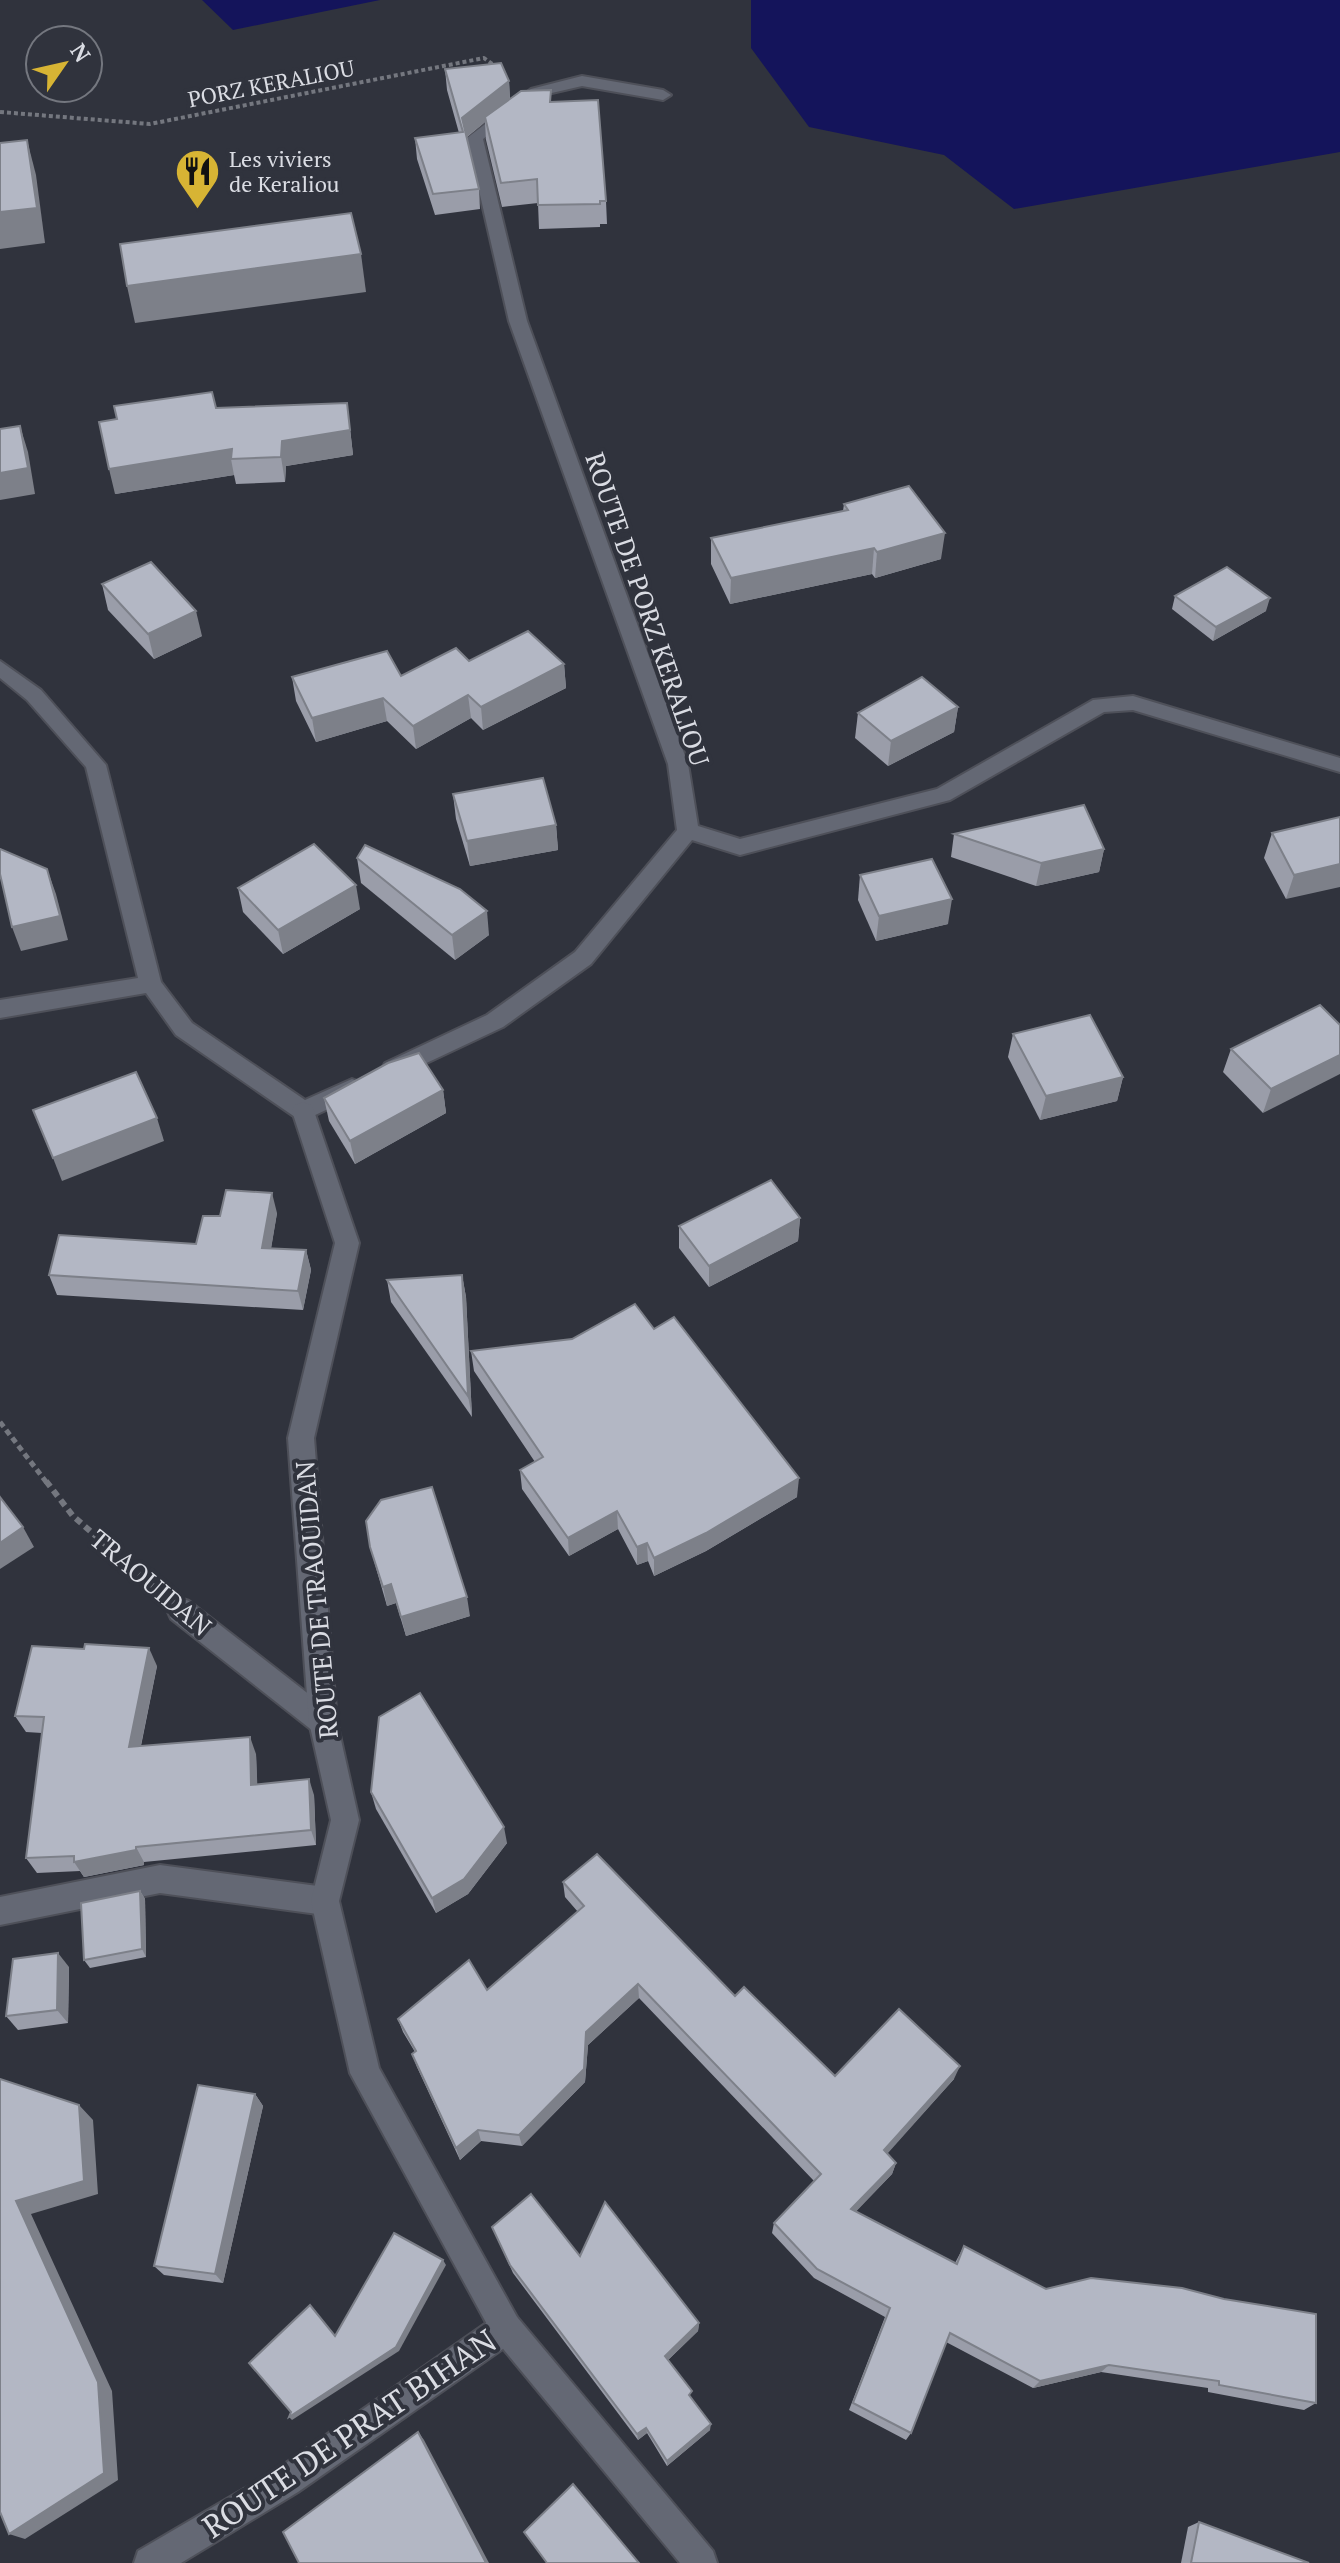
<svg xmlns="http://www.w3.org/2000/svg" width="1340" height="2563" font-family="'PT Serif',serif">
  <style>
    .water { fill: #14145b }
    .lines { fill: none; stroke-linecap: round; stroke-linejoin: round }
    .minor-casing { stroke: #4e5059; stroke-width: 4 }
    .tertiary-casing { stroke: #4e5059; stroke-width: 4 }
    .path-far2 { stroke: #74777f; stroke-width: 4; stroke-dasharray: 4 3; stroke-linecap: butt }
    .path-far1 { stroke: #74777f; stroke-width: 5; stroke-dasharray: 6 4; stroke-linecap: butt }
    .path { stroke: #74777f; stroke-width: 6; stroke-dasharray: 7 5; stroke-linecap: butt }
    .minor { fill: #646874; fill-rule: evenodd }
    .tertiary { fill: #646874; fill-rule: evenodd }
    .wall { fill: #9a9da9 }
    .shaded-wall { fill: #7d8089 }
    .building { fill: #b3b7c4; stroke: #7d8089; stroke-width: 2 }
    .labels { text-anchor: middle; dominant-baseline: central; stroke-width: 8; stroke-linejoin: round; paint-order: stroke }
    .far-street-label { font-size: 22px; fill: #dadce3; stroke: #30333d }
    .far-poi-label { font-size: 22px; fill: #dadce3; stroke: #30333d; text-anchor: start }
    .street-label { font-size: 26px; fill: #dadce3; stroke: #30333d }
    .near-street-label { font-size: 32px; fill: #dadce3; stroke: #30333d }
  </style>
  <rect width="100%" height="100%" fill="#30333d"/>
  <g class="water">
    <polygon points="202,0 380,0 233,30"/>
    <polygon points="751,0 1340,0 1340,152 1014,209 944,155 809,127 751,48"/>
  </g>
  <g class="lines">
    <defs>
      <g id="minor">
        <polygon points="582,76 663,90 671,95 663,100 582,86 543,95 483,139 527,321 688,764 698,826 740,839 937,789 1093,700 1133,696 1340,758 1340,772 1133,710 1104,712 950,800 740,855 692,840 591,964 503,1027 401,1075 393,1078 385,1075 382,1069 385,1063 487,1015 575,952 677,830 668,764 509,321 467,138 531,89"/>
        <polygon points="0,661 41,690 106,765 161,982 192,1023 305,1100 352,1079 360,1082 363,1088 360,1094 311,1117 303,1120 295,1117 176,1035 146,993 0,1018 0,1000 138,978 86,767 27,700 0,678"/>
        <polygon points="180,1598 189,1601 333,1713 337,1722 333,1731 323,1735 313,1731 171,1619 167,1610 171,1601"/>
        <polygon points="160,1865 325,1887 335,1891 339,1901 335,1911 325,1915 160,1893 0,1925 0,1897"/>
        <polygon points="506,2312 517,2317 522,2328 517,2339 298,2492 181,2563 134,2563 138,2551 276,2470 495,2317"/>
      </g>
      <polygon id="tertiary" points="303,1102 311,1105 314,1111 359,1243 314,1438 337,1722 359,1820 339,1901 379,2068 517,2317 713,2551 717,2563 680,2563 495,2339 350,2073 311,1901 331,1820 309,1722 288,1438 335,1243 292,1111 295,1105"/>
    </defs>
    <use href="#minor" class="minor-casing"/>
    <use href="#tertiary" class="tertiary-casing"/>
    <polyline class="path-far2" points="0,112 150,124 484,58 495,66"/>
    <polyline class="path-far1" points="0,1422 47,1483"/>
    <polyline class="path" points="46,1481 73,1516 153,1586"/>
    <use href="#minor" class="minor"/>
    <use href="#tertiary" class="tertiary"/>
  </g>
  <g class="wall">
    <polygon points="445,69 509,81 510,99 551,102 606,201 607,224 600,224 600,227 539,229 538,203 502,207 486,140 485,122 467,137 479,189 480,209 435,215 417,159 415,138 459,133 447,90"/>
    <polygon points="216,408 350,428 353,455 286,466 285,482 236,484 234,475 115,494"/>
    <polygon points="844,504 941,559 875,578 872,574 730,604 711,564 711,538 843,511"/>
    <polygon points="102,584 202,636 154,659 108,610"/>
    <polygon points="1175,596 1266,611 1213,641 1172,609"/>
    <polygon points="469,661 564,664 566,688 483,730 471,718 416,749 387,721 316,742 296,701 292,677 401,676"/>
    <polygon points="958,707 954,732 888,766 855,738 858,713"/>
    <polygon points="453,794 556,825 558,850 470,866 456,819"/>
    <polygon points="1340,817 1286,899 1264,858 1272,833"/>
    <polygon points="954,834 1104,849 1099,872 1036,886 951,857"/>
    <polygon points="357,858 489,935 455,960 361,883"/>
    <polygon points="860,875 948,924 876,941 858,900"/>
    <polygon points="238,888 360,909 283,954 243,912"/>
    <polygon points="1320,1005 1263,1113 1223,1072 1231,1049"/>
    <polygon points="1013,1034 1123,1077 1117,1101 1040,1120 1008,1057"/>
    <polygon points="443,1090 446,1113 355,1164 329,1121 324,1098"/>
    <polygon points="277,1213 271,1248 306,1250 311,1270 303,1310 57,1295 49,1275 196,1244 220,1216"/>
    <polygon points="800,1218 798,1241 709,1287 679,1248 679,1226"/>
    <polygon points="462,1275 466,1297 472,1417 391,1302 387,1280"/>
    <polygon points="654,1329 797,1497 706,1551 654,1576 648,1561 637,1565 618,1529 569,1556 522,1489 520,1470 535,1462 474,1371 471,1351"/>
    <polygon points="370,1547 470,1616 406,1636 396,1603 387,1606"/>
    <polygon points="157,1666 141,1746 256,1754 257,1784 314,1795 316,1845 144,1862 144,1865 84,1877 80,1871 37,1873 26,1858 42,1733 26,1732 15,1716"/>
    <polygon points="371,1792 507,1843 468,1894 436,1913 376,1809"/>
    <polygon points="563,1882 735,1996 835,2076 954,2079 887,2153 896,2163 892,2174 855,2212 955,2263 964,2246 1046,2289 1316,2403 1304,2410 1208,2392 1208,2388 1101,2372 1033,2388 946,2342 911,2433 906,2440 849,2410 885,2317 814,2278 772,2233 774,2223 814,2181 639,1998 588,2045 585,2082 522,2146 481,2141 460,2160 417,2067 412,2054 415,2052 403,2032 398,2019 487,1990 578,1912 565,1897"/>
    <polygon points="140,1891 145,1899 146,1957 90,1968 84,1960"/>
    <polygon points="69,1967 68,2023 18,2030 6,2016"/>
    <polygon points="255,2094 263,2106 223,2283 164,2275 154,2266"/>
    <polygon points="492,2227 580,2256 699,2323 698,2331 668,2360 710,2430 667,2466 647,2433 638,2440 513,2273"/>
    <polygon points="1199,2522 1309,2563 1181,2563 1188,2527"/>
  </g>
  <g class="shaded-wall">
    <polygon points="509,81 510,102 485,117 485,122 464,139 462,118"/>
    <polygon points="27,140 36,175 45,243 0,249 0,212"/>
    <polygon points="361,254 366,292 135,323 127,286"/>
    <polygon points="347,403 353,455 286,466 285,482 281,457 282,441"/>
    <polygon points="20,426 28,452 35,494 0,500 0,473"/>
    <polygon points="232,449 231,459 234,475 115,494 109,469"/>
    <polygon points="945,533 941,559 875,578 877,552"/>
    <polygon points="874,548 872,574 730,604 731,578"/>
    <polygon points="1270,598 1266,611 1213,641 1216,627"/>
    <polygon points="196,611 202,636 154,659 148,634"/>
    <polygon points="564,664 566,688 483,730 481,707"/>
    <polygon points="468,695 471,718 416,749 413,726"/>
    <polygon points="383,698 387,721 316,742 312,718"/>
    <polygon points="958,707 954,732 888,766 891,741"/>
    <polygon points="556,825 558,850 470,866 467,841"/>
    <polygon points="1104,849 1099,872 1036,886 1041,863"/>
    <polygon points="1340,864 1340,887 1286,899 1294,875"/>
    <polygon points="47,869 56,894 68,940 21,951 12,927"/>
    <polygon points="356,885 360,909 283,954 278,930"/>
    <polygon points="952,899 948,924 876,941 879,916"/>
    <polygon points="487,911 489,935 455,960 452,935"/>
    <polygon points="1340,1055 1340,1074 1263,1113 1271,1089"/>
    <polygon points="1123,1077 1117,1101 1040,1120 1046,1096"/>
    <polygon points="443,1090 446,1113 355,1164 350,1141"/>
    <polygon points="157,1118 164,1141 62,1181 53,1158"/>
    <polygon points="272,1193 277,1213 268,1267 262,1248"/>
    <polygon points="800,1218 798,1241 709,1287 709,1266"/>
    <polygon points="306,1250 311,1270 303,1310 298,1291"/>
    <polygon points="462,1275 466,1297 472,1417 468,1396"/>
    <polygon points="799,1478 797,1497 706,1551 654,1576 654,1558"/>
    <polygon points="617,1511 618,1529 569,1556 568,1538"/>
    <polygon points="23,1527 34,1547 0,1569 0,1543"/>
    <polygon points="647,1543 648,1561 637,1565 637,1547"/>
    <polygon points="391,1584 396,1603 387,1606 383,1587"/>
    <polygon points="467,1597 470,1616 406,1636 401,1617"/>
    <polygon points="149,1648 157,1666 137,1764 129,1747"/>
    <polygon points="250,1737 256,1754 258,1800 251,1785"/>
    <polygon points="309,1779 314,1795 316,1845 311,1830"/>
    <polygon points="504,1827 507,1843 468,1894 436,1913 432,1898"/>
    <polygon points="136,1847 144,1862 144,1865 84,1877 74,1862"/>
    <polygon points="140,1891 145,1899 146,1957 142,1949"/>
    <polygon points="58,1953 69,1967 68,2023 57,2010"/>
    <polygon points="638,1984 639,1998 588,2045 585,2082 522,2146 519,2135 586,2032"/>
    <polygon points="960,2066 954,2079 880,2162 884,2150"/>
    <polygon points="255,2094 263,2106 223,2283 215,2274"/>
    <polygon points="79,2105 93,2120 98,2194 31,2214 112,2391 118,2480 25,2539 9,2534 16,2201"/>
    <polygon points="478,2130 481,2141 460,2160 456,2148"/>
    <polygon points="896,2163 892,2174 848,2220 851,2209"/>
    <polygon points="443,2260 446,2265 399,2351 292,2420 289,2417"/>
    <polygon points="699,2323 698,2331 665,2363 665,2356"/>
    <polygon points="1109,2365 1101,2372 1033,2388 1040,2381"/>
    <polygon points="711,2424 710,2430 667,2466 667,2461"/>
    <polygon points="646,2428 647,2433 638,2440 637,2434"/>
    <polygon points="418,2432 424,2440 489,2563 486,2563"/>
  </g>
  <g class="building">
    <polygon points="501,63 509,81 462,118 479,189 433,194 415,138 463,132 445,69"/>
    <polygon points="551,90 550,102 598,100 606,201 600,201 600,204 538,205 537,179 501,183 485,117 521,91"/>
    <polygon points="27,140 37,208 0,212 0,143"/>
    <polygon points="351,213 361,254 127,286 120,244"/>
    <polygon points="212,392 216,408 347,403 350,430 282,441 281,457 231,459 232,449 109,469 99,422 117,419 114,406"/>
    <polygon points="20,426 28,468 0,473 0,429"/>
    <polygon points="909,486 945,533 877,552 874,548 731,578 711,538 848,510 844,504"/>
    <polygon points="151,562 196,611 148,634 102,584"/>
    <polygon points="1227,567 1270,598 1216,627 1175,596"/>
    <polygon points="528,631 564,664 481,707 468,695 413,726 383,698 312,718 292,677 387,651 401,676 456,648 469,661"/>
    <polygon points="922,677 958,707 891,741 858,713"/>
    <polygon points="543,778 556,825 467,841 453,794"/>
    <polygon points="1084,805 1104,849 1041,863 954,834"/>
    <polygon points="1340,817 1340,864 1294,875 1272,833"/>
    <polygon points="314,844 356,885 278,930 238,888"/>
    <polygon points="365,845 460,889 487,911 452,935 357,858"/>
    <polygon points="0,849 47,869 60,916 12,927 0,874"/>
    <polygon points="932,859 952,899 879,916 860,875"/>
    <polygon points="1320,1005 1340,1025 1340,1055 1271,1089 1231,1049"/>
    <polygon points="1090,1015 1123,1077 1046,1096 1013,1034"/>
    <polygon points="419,1053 443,1090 350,1141 324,1098 388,1063"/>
    <polygon points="136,1072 157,1118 53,1158 33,1110"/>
    <polygon points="771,1180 800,1218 709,1266 679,1226"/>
    <polygon points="226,1190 272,1193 262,1248 306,1250 298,1291 49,1275 59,1235 196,1244 203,1216 220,1216"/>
    <polygon points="462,1275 468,1396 387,1280"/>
    <polygon points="635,1304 654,1329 674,1317 799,1478 706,1533 654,1558 647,1543 637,1547 617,1511 568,1538 520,1470 543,1457 471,1351 572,1339"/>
    <polygon points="432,1487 467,1597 401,1617 391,1584 383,1587 370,1547 366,1521 381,1500"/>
    <polygon points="0,1497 23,1527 0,1543"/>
    <polygon points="85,1644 149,1648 129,1747 250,1737 251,1785 309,1779 311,1830 136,1847 136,1850 74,1862 74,1856 26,1858 44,1717 15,1716 32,1646 84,1649"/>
    <polygon points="420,1693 504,1827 464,1879 432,1898 371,1792 379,1717"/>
    <polygon points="597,1854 735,1996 744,1987 835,2076 899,2009 960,2066 884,2150 896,2163 851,2209 957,2264 964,2246 1046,2289 1091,2278 1182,2288 1224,2299 1316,2314 1316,2403 1219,2385 1219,2381 1109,2365 1040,2381 950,2333 911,2433 853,2403 890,2308 817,2269 774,2223 821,2174 638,1984 586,2032 584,2069 519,2135 478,2130 456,2148 412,2054 416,2051 398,2019 469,1960 487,1990 584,1906 563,1882"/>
    <polygon points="140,1891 142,1949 84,1960 81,1903"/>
    <polygon points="58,1953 57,2010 6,2016 13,1959"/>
    <polygon points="0,2079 79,2105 84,2181 16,2201 98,2382 104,2473 9,2534 0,2512"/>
    <polygon points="198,2085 255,2094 215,2274 154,2266"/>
    <polygon points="531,2194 580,2256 605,2202 699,2323 665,2356 692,2391 689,2395 711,2424 667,2461 646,2428 637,2434 510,2265 492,2227"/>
    <polygon points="394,2233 443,2260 396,2347 289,2417 291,2412 249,2363 310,2305 335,2336"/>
    <polygon points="418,2432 486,2563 299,2563 283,2532"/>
    <polygon points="573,2484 639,2563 547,2563 524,2532"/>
    <polygon points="1199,2522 1309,2563 1191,2563"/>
  </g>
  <defs>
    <symbol id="restaurant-pin" viewBox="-11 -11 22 30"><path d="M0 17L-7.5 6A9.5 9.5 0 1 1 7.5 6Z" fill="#d7b434" stroke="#30333d"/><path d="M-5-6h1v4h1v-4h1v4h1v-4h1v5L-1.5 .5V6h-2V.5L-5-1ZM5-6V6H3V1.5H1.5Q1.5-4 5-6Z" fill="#111"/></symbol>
  </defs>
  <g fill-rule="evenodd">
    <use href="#restaurant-pin" x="172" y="146" width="51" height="69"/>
  </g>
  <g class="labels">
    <g class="far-street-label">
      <text transform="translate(271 83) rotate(-11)">PORZ KERALIOU</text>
    </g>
    <g class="far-poi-label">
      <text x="229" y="158">Les viviers<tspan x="229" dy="25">de Keraliou</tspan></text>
    </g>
    <g class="street-label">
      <text transform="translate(648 609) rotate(71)">ROUTE DE PORZ KERALIOU</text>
      <text transform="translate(151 1582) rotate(40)">TRAOUIDAN</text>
      <text transform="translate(316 1600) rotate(-95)">ROUTE DE TRAOUIDAN</text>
    </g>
    <g class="near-street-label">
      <text transform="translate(349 2433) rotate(-34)">ROUTE DE PRAT BIHAN</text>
    </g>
  </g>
  <g transform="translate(64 64) rotate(56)"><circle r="38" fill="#30333d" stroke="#74777f" stroke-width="2"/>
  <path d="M0-6L14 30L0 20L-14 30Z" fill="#d7b434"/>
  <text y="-12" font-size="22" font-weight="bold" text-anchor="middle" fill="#dadce3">N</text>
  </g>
</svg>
